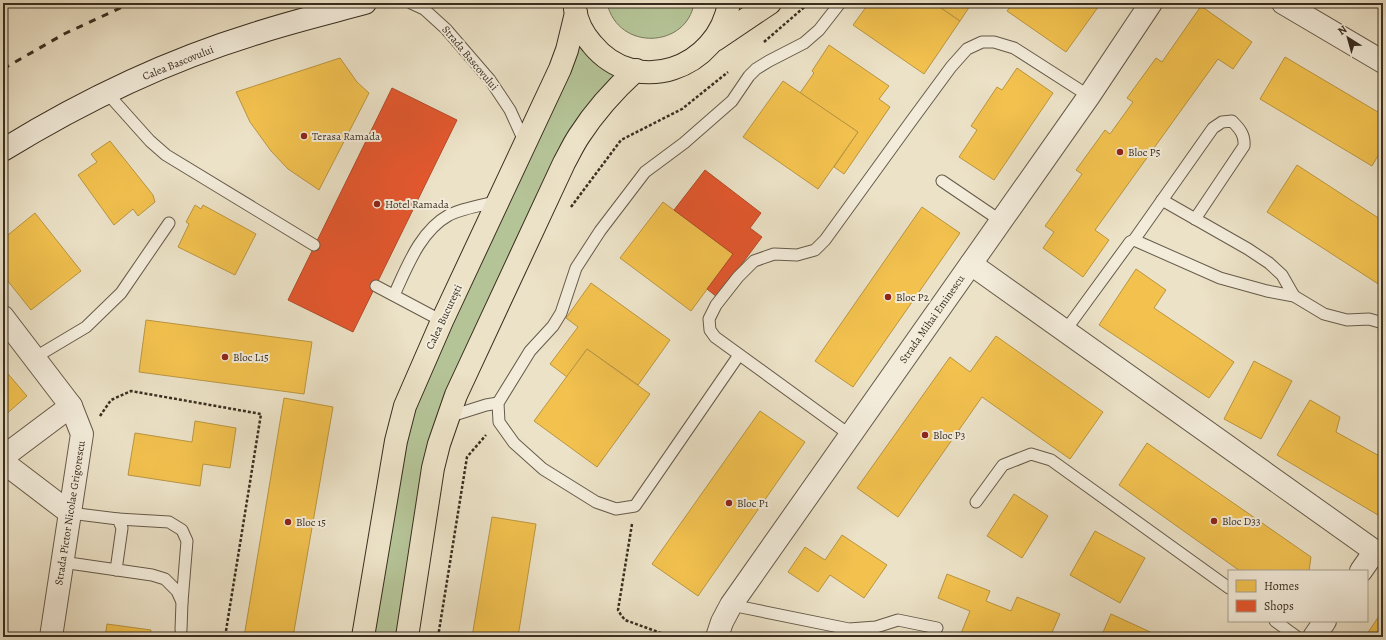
<svg xmlns="http://www.w3.org/2000/svg" width="1386" height="640" font-family="Alegreya,serif">
  <style>
    .green { fill: #b5c497; stroke: #77795c }
    .homes { fill: #f2c14e; stroke: #ba9540 }
    .shops { fill: #e4572e; stroke: #b14b2a }
    .lines { fill: none; stroke-linecap: round; stroke-linejoin: round }
    .lane-casing { stroke: #665b4a; stroke-width: 13 }
    .street-casing { stroke: #665b4a; stroke-width: 24 }
    .secondary-casing { stroke: #392e20; stroke-width: 24 }
    .primary-casing { stroke: #392e20; stroke-width: 24 }
    .path { stroke: #392e20; stroke-width: 2.5; stroke-dasharray: 3 2; stroke-linecap: butt }
    .lane { stroke: #f3ecdb; stroke-width: 11 }
    .street { stroke: #f3ecdb; stroke-width: 22 }
    .secondary { stroke: #f3ecdb; stroke-width: 22 }
    .primary { stroke: #ece2c7; stroke-width: 22 }
    .rail { stroke: #392e20; stroke-width: 3; stroke-dasharray: 7 7; stroke-linecap: butt }
    .poi-dot { fill: #8f2418; stroke: #f3ecdb; stroke-width: 1.5 }
    .labels { text-anchor: middle; dominant-baseline: central; stroke-width: 4; stroke-linejoin: round; paint-order: stroke }
    .street-label { font-size: 11px; fill: #392e20; stroke: #f3ecdb }
    .poi-label { font-size: 11px; fill: #392e20; stroke: #f3ecdb; text-anchor: start }
  </style>
  <rect width="100%" height="100%" fill="#ece2c7"/>
  <filter id="stains"><feTurbulence type="fractalNoise" baseFrequency=".005" numOctaves="4"/><feColorMatrix values="0 0 0 0 .2 0 0 0 0 .09 0 0 0 0 .02 0 0 0 .5 -.17"/></filter>
  <radialGradient id="worn" r=".72"><stop offset=".6" stop-color="#630" stop-opacity="0"/><stop offset="1" stop-color="#630" stop-opacity=".3"/></radialGradient>
  <g class="green">
    <path d="M607,3h87c-7,45 -76,49 -87,0z"/>
    <polygon points="576,13 623,67 614,91 456,395 407,637 363,637 396,441"/>
  </g>
  <g class="homes">
    <polygon points="869,3 934,3 960,21 924,74 853,25"/>
    <polygon points="934,3 972,3 960,21"/>
    <polygon points="1013,3 1101,3 1066,52 1007,11"/>
    <polygon points="1201,6 1252,42 1233,69 1218,59 1095,230 1109,240 1083,277 1043,248 1054,232 1045,226 1082,174 1076,170 1105,130 1110,134 1133,102 1127,98 1156,58 1162,62"/>
    <polygon points="829,45 889,86 879,99 890,107 844,174 834,167 858,132 800,93 814,73 812,71"/>
    <polygon points="1285,57 1383,115 1383,147 1372,166 1260,99"/>
    <polygon points="340,58 357,82 369,93 319,190 288,169 271,151 250,122 236,92"/>
    <polygon points="1017,68 1053,93 994,180 959,157 977,130 971,126 997,87 1002,90"/>
    <polygon points="783,81 858,132 818,189 743,137"/>
    <polygon points="110,141 153,195 155,202 138,216 133,209 114,225 78,175 97,162 91,154"/>
    <polygon points="1297,165 1383,221 1383,287 1267,212"/>
    <polygon points="663,202 733,254 691,311 620,258"/>
    <polygon points="195,205 201,209 203,205 256,234 235,275 178,247 189,224 186,222"/>
    <polygon points="922,207 960,233 853,387 815,361"/>
    <polygon points="35,213 81,271 31,310 3,275 3,239"/>
    <polygon points="1136,269 1166,290 1154,308 1234,362 1209,398 1099,325"/>
    <polygon points="591,283 670,340 638,385 587,349 567,377 550,364 578,327 566,318"/>
    <polygon points="146,320 312,342 304,394 139,372"/>
    <polygon points="996,336 1103,412 1070,459 982,397 898,517 857,488 950,357 970,372"/>
    <polygon points="587,349 650,394 597,467 534,421"/>
    <polygon points="1254,361 1292,381 1261,439 1224,419"/>
    <polygon points="3,368 27,396 3,417"/>
    <polygon points="284,398 333,407 293,637 244,637"/>
    <polygon points="1310,400 1340,417 1336,432 1383,458 1383,518 1277,455"/>
    <polygon points="760,411 805,442 698,596 652,564"/>
    <polygon points="195,421 236,428 230,468 203,464 200,486 128,475 135,433 192,442"/>
    <polygon points="1147,443 1311,557 1309,571 1240,571 1119,485"/>
    <polygon points="1014,494 1048,516 1022,558 987,536"/>
    <polygon points="492,517 536,524 518,637 472,637"/>
    <polygon points="1095,531 1145,558 1120,603 1070,575"/>
    <polygon points="842,535 887,565 864,598 830,575 818,592 788,572 805,547 825,560"/>
    <polygon points="947,574 990,591 986,601 1011,611 1017,597 1060,614 1050,637 963,637 960,636 970,611 938,598"/>
    <polygon points="1383,610 1383,637 1365,637"/>
    <polygon points="1111,614 1159,636 1159,637 1101,637"/>
    <polygon points="107,624 151,630 150,637 105,637"/>
  </g>
  <g class="shops">
    <polygon points="392,88 457,120 353,332 288,300"/>
    <polygon points="705,170 761,213 750,228 762,237 717,297 707,289 733,254 674,210"/>
  </g>
  <g class="lines">
    <defs>
      <g id="lane">
        <polyline points="411,3 424,9 446,29 490,80 510,110 525,143"/>
        <polyline points="107,93 150,141 166,155 314,245"/>
        <polyline points="942,181 1001,221"/>
        <polyline points="1162,200 1248,249 1269,263 1282,275 1294,296"/>
        <polyline points="1134,240 1220,278 1267,291 1294,296 1324,314 1347,320 1369,319 1383,323"/>
        <polyline points="376,286 442,321"/>
        <path d="M394,295c13,-28 26,-64 55,-80 14,-7 34,-10 50,-14"/>
        <path d="M1065,331l65,-89 4,-2 79,-112 9,-6 10,-1c8,8 13,14 12,25l-49,73"/>
        <polyline points="739,355 635,506 616,509 596,502 543,469 514,443 499,422 498,403 530,351 553,326 561,313 576,268 600,231 645,172 684,143 732,101 749,76 756,69 769,61 804,43 819,30 840,3"/>
        <polyline points="34,358 86,327 121,293 169,223"/>
        <polyline points="448,417 486,405 498,403"/>
        <polyline points="850,435 715,337 710,330 709,319 716,305 738,277 754,261 774,254 797,255 815,250 825,240 912,120 951,67 967,49 982,42 994,42 1014,48 1089,96"/>
        <polyline points="976,502 1003,465 1031,454 1051,460 1229,588"/>
        <polyline points="70,513 118,519 122,528 116,570"/>
        <polyline points="118,519 169,522 182,530 187,541 182,602"/>
        <polyline points="62,562 152,575 165,579 177,591 182,602 181,630"/>
        <polyline points="731,605 849,629 876,627 898,620 937,628"/>
        <polyline points="1275,621 1297,637"/>
      </g>
      <g id="street">
        <polyline points="1283,3 1383,62"/>
        <polyline points="971,264 1383,557"/>
        <polyline points="3,317 71,406 82,434 51,637"/>
        <polyline points="3,457 71,406"/>
        <polyline points="3,462 70,513"/>
        <polyline points="1361,571 1375,551"/>
        <polyline points="717,637 722,622 731,605 1089,96 1151,3"/>
        <polyline points="1314,637 1325,621"/>
      </g>
      <path id="secondary" d="M3,150c78,-48 163,-89 251,-116 36,-12 74,-21 111,-31"/>
      <g id="primary">
        <path d="M575,9c2,13 8,25 17,35 44,54 126,25 137,-41"/>
        <polyline points="715,40 770,3"/>
        <polyline points="363,637 396,441 405,406 442,321 560,69 567,50 576,13"/>
        <path d="M407,637l26,-169 6,-24 17,-49 108,-232c5,-9 9,-18 15,-27 16,-25 35,-46 57,-66"/>
      </g>
    </defs>
    <use href="#lane" class="lane-casing"/>
    <use href="#street" class="street-casing"/>
    <use href="#secondary" class="secondary-casing"/>
    <use href="#primary" class="primary-casing"/>
    <g class="path">
      <polyline points="764,42 809,3"/>
      <polyline points="571,207 621,140 682,109 728,72"/>
      <polyline points="100,416 111,400 131,391 261,414 225,637"/>
      <polyline points="632,524 618,610 621,615 625,620 672,637"/>
      <polyline points="438,637 467,457 486,435"/>
    </g>
    <use href="#lane" class="lane"/>
    <use href="#street" class="street"/>
    <use href="#secondary" class="secondary"/>
    <use href="#primary" class="primary"/>
    <polyline class="rail" points="3,69 64,34 131,3"/>
  </g>
  <g class="poi-dot">
    <circle cx="304" cy="136" r="4"/>
    <circle cx="1120" cy="152" r="4"/>
    <circle cx="377" cy="204" r="4"/>
    <circle cx="888" cy="297" r="4"/>
    <circle cx="225" cy="357" r="4"/>
    <circle cx="925" cy="435" r="4"/>
    <circle cx="729" cy="503" r="4"/>
    <circle cx="1214" cy="521" r="4"/>
    <circle cx="288" cy="522" r="4"/>
  </g>
  <g class="labels">
    <g class="street-label">
      <text transform="translate(470 58) rotate(50)">Strada Bascovului</text>
      <text transform="translate(178 63) rotate(-22)">Calea Bascovului</text>
      <text transform="translate(444 317) rotate(-65)">Calea București</text>
      <text transform="translate(932 319) rotate(-55)">Strada Mihai Eminescu</text>
      <text transform="translate(70 513) rotate(-81)">Strada Pictor Nicolae Grigorescu</text>
    </g>
    <g class="poi-label">
      <text x="312" y="136">Terasa Ramada</text>
      <text x="1128" y="152">Bloc P5</text>
      <text x="385" y="204">Hotel Ramada</text>
      <text x="896" y="297">Bloc P2</text>
      <text x="233" y="357">Bloc L15</text>
      <text x="933" y="435">Bloc P3</text>
      <text x="737" y="503">Bloc P1</text>
      <text x="1222" y="521">Bloc D33</text>
      <text x="296" y="522">Bloc 15</text>
    </g>
  </g>
  <rect width="1386" height="640" fill="none" stroke="#ece2c7" stroke-width="16"/>
  <rect x="4" y="4" width="1378" height="632" fill="none" stroke="#392e20" stroke-width="2"/>
  <rect x="8" y="8" width="1370" height="624" fill="none" stroke="#392e20"/>
  <rect x="1228" y="570" width="140" height="52" fill="#f3ecdb" stroke="#a9a090"/>
  <rect x="1236" y="580" width="20" height="12" fill="#f2c14e" stroke="#a9a090"/>
  <text x="1264" y="590" font-size="12" fill="#392e20">Homes</text>
  <rect x="1236" y="600" width="20" height="12" fill="#e4572e" stroke="#a9a090"/>
  <text x="1264" y="610" font-size="12" fill="#392e20">Shops</text>
  <g transform="translate(1348 38) rotate(323)" stroke="#f3ecdb" stroke-width="3" paint-order="stroke">
  <path d="M0-3L7 15L0 10L-7 15Z" fill="#392e20"/>
  <text y="-6" font-size="11" font-weight="bold" text-anchor="middle" fill="#392e20">N</text>
  </g>
  <rect width="100%" height="100%" filter="url(#stains)"/>
  <rect width="100%" height="100%" fill="url(#worn)"/>
</svg>
